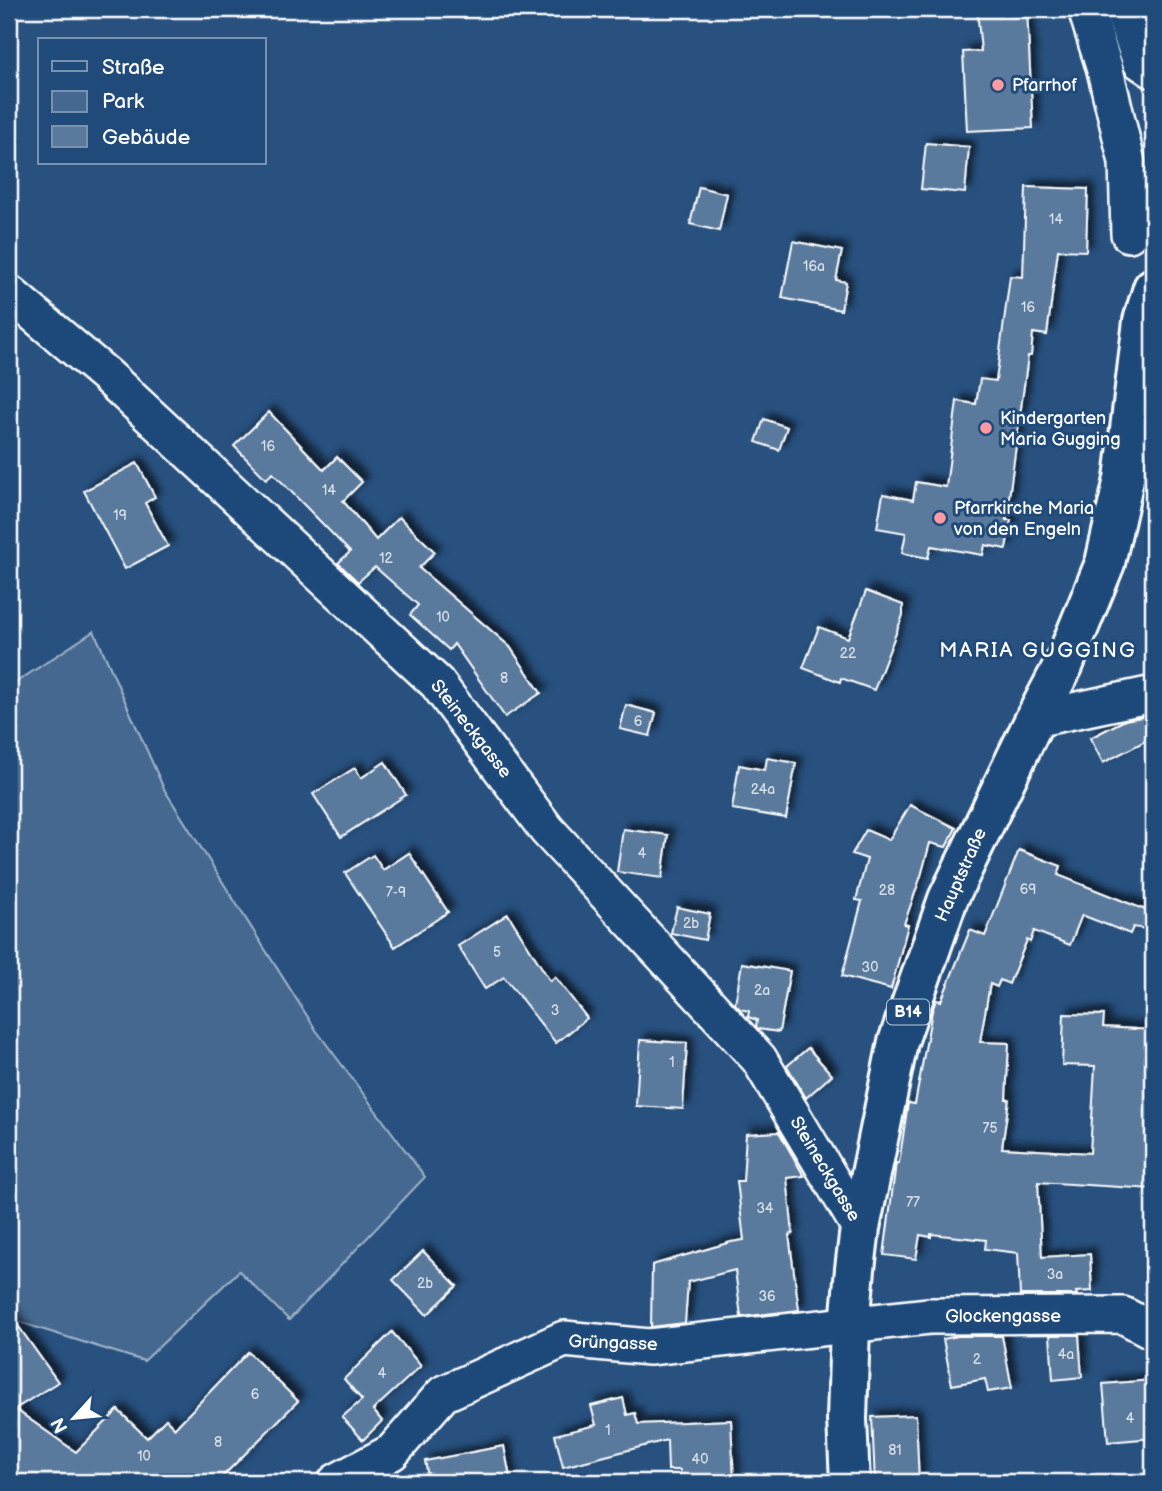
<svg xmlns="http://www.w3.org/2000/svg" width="1162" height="1491" font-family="'Balsamiq Sans',sans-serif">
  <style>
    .green { fill: #446890; stroke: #a2b4c8; stroke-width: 2 }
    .building { fill: #5a7a9d; stroke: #fff; stroke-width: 2; filter: url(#shadow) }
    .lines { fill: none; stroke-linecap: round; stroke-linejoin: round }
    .minor-casing { stroke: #fff; stroke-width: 40 }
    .major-casing { stroke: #fff; stroke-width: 44 }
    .minor { stroke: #1f4a7a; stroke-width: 35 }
    .major { stroke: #1f4a7a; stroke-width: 38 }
    .poi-dot { fill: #ff9aa2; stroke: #1f4a7a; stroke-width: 2.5 }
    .labels { text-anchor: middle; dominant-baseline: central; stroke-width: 6; stroke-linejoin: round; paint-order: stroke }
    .number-label { font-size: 14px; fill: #d6dee6 }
    .shield { fill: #1f4a7a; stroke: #bcc9d7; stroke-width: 2 }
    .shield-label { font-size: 16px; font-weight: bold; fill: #fff }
    .poi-label { font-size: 18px; fill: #fff; stroke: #1f4a7a; text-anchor: start }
    .street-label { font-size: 18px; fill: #fff; stroke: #1f4a7a }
    .quarter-label { font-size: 21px; letter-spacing: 2px; fill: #fff; stroke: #1f4a7a }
  </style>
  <defs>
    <filter id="shadow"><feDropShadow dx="6" dy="-6" stdDeviation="3.5" flood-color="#0009"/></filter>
  </defs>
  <rect width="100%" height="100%" fill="#28517f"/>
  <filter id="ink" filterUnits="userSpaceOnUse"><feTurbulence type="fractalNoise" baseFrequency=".0143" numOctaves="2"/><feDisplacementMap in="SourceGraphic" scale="14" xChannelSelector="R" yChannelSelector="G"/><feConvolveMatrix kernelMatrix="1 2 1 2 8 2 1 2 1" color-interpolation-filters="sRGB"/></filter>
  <g filter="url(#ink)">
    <polygon class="green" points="94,631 164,789 316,1030 425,1177 289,1320 239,1271 144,1361 9,1319 9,687"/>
    <g class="building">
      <polygon points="977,9 1027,9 1033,128 967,131 963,52 981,51"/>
      <polygon points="926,143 969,147 965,193 921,189"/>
      <polygon points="699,187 727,194 719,231 690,224"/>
      <polygon points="1026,187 1088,189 1086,251 1058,250 1047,335 1033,333 1031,356 1028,356 1006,520 1011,520 1006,549 985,545 983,555 931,546 928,558 902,553 906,533 877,528 883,494 913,500 916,482 946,487 957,401 976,404 980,379 996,381 1010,276 1023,277"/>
      <polygon points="793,241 842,251 836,280 846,282 841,310 782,298"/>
      <polygon points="269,412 324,470 337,457 362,482 343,501 376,540 399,517 435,552 419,568 510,647 541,693 505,717 454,644 449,650 410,615 418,605 375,567 358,582 338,563 350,552 273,473 266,479 234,446"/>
      <polygon points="764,419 787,427 779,450 756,442"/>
      <polygon points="137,463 155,497 145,503 168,546 125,569 84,491"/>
      <polygon points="866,591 903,605 903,615 874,690 841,678 840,682 803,668 819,627 848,638"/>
      <polygon points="626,705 656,713 650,736 620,729"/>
      <polygon points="1153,715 1153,737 1103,763 1090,738 1125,720"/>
      <polygon points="767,758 796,763 786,818 732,809 739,765 765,770"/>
      <polygon points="385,762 406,795 341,837 313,794 355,768 361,778"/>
      <polygon points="910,805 956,828 946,847 930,843 921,876 904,924 908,925 891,989 842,976 862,901 856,900 867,859 852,854 866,830 889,840"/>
      <polygon points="623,829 668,835 662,878 617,872"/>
      <polygon points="1019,850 1061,866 1058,875 1153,913 1153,930 1133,927 1130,934 1082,915 1070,945 1034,931 1030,942 1027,940 1009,984 1000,980 997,987 990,984 980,1042 1009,1043 1006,1099 1009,1099 1002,1148 1090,1153 1095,1066 1062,1065 1064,1014 1104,1015 1103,1027 1153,1030 1153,1189 1038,1182 1042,1257 1090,1254 1092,1291 1076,1292 1077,1295 1020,1295 1018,1253 985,1249 986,1240 931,1234 931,1237 920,1235 916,1259 884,1255 896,1163 899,1163 908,1103 915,1104 932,1011 936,1000 941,1001 970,930 985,936"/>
      <polygon points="409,853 448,912 395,947 345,873 373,855 383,870"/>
      <polygon points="677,907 710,914 705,940 671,933"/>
      <polygon points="508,914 550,981 555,977 587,1018 556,1043 504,977 485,989 458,946"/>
      <polygon points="742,963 790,971 779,1032 758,1029 756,1026 757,1020 748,1017 749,1011 740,1009 735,1004"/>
      <polygon points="640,1040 687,1043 683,1109 636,1106"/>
      <polygon points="808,1048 832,1075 806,1098 787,1066"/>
      <polygon points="779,1132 804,1176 787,1178 793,1234 789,1235 799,1310 741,1317 735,1270 688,1282 685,1323 651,1327 652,1265 731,1242 744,1240 737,1181 743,1181 746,1134"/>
      <polygon points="423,1251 457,1286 427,1315 393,1280"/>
      <polygon points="9,1313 58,1382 15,1409 76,1452 118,1410 147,1438 166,1419 175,1428 248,1352 298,1401 217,1482 9,1482"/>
      <polygon points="392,1332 421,1366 373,1410 382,1421 363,1440 342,1417 362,1400 344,1379"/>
      <polygon points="1050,1335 1079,1335 1082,1377 1053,1380"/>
      <polygon points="958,1336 1002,1336 1012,1388 988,1392 985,1379 952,1385 943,1339"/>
      <polygon points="1152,1380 1153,1438 1108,1442 1103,1384"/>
      <polygon points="623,1398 627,1415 635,1413 638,1424 731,1420 734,1482 680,1481 680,1470 668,1470 667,1440 563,1467 555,1435 596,1425 591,1406"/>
      <polygon points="916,1415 919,1482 875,1482 872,1417"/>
      <polygon points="504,1446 511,1482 429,1482 425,1461"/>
    </g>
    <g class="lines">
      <defs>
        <g id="minor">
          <polyline points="1086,9 1105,70 1127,162 1129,234"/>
          <polyline points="1122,9 1141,62 1153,70"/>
          <polyline points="9,293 106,375 437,683 547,830 759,1059 860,1228"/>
          <polyline points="1035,719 1153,694"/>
          <polyline points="336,1482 392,1452 443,1394 564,1339 649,1347 929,1316 1123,1315 1153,1331"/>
        </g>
        <polyline id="major" points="850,1482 847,1419 850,1325 855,1269 860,1228 898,1042 948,899 1035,719 1063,666 1105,563 1124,479 1143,321 1153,288"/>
      </defs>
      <use href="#minor" class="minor-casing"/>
      <use href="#major" class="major-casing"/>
      <use href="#minor" class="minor"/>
      <use href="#major" class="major"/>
    </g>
  </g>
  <g class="poi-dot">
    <circle cx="998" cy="85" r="7"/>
    <circle cx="986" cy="428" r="7"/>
    <circle cx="940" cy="518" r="7"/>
  </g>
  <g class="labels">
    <g class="number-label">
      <text x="1056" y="219">14</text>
      <text x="814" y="266">16a</text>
      <text x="1028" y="307">16</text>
      <text x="268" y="446">16</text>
      <text x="329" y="490">14</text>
      <text x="120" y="515">19</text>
      <text x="386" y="558">12</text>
      <text x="443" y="617">10</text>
      <text x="848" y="653">22</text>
      <text x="504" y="678">8</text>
      <text x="638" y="721">6</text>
      <text x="763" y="789">24a</text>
      <text x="642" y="853">4</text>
      <text x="1028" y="889">69</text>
      <text x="887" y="890">28</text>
      <text x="396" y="892">7-9</text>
      <text x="691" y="923">2b</text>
      <text x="497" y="952">5</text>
      <text x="870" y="967">30</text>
      <text x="762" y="990">2a</text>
      <text x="555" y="1010">3</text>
      <text x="672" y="1062">1</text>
      <text x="990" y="1128">75</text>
      <text x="913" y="1202">77</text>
      <text x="765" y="1208">34</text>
      <text x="1055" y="1274">3a</text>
      <text x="425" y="1283">2b</text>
      <text x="767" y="1296">36</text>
      <text x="1066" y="1354">4a</text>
      <text x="977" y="1359">2</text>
      <text x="382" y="1373">4</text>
      <text x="255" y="1394">6</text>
      <text x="1130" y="1418">4</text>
      <text x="608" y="1430">1</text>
      <text x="218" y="1442">8</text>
      <text x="895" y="1450">81</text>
      <text x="144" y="1456">10</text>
      <text x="700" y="1459">40</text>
    </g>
    <rect class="shield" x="887" y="999.5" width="42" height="25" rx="5"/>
    <g class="shield-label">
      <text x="908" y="1012">B14</text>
    </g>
    <g class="poi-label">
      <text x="1012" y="85">Pfarrhof</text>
      <text x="1000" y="418">Kindergarten<tspan x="1000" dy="21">Maria Gugging</tspan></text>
      <text x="954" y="508">Pfarrkirche Maria<tspan x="954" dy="21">von den Engeln</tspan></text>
    </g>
    <g class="street-label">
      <text transform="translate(471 729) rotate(52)">Steineckgasse</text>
      <text transform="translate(961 875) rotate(-66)">Hauptstraße</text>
      <text transform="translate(825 1169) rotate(59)">Steineckgasse</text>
      <text x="1003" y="1316">Glockengasse</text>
      <text transform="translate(613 1343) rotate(2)">Grüngasse</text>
    </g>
    <g class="quarter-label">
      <text x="1038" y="650">MARIA GUGGING</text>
    </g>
  </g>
  <rect width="1162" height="1491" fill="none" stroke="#1f4a7a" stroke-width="35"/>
  <rect x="18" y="18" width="1127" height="1456" fill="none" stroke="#fff" stroke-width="2.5" filter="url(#ink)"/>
  <rect x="38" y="38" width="228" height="126" fill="#1f4a7a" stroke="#7992af" stroke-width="2"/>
  <rect x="52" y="61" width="35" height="10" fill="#1f4a7a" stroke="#7992af" stroke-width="2"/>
  <text x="102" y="74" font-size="21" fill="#ffffff">Straße</text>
  <rect x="52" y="91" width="35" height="21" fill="#446890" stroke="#7992af" stroke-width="2"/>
  <text x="102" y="108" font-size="21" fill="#ffffff">Park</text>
  <rect x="52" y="126" width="35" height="21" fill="#5a7a9d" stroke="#7992af" stroke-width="2"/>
  <text x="102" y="144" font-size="21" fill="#ffffff">Gebäude</text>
  <g transform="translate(74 1418) rotate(243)" stroke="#1f4a7a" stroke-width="5" paint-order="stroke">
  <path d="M0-5L12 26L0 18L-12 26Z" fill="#ffffff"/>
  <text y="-10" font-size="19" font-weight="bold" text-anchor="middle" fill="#ffffff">N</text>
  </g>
</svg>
